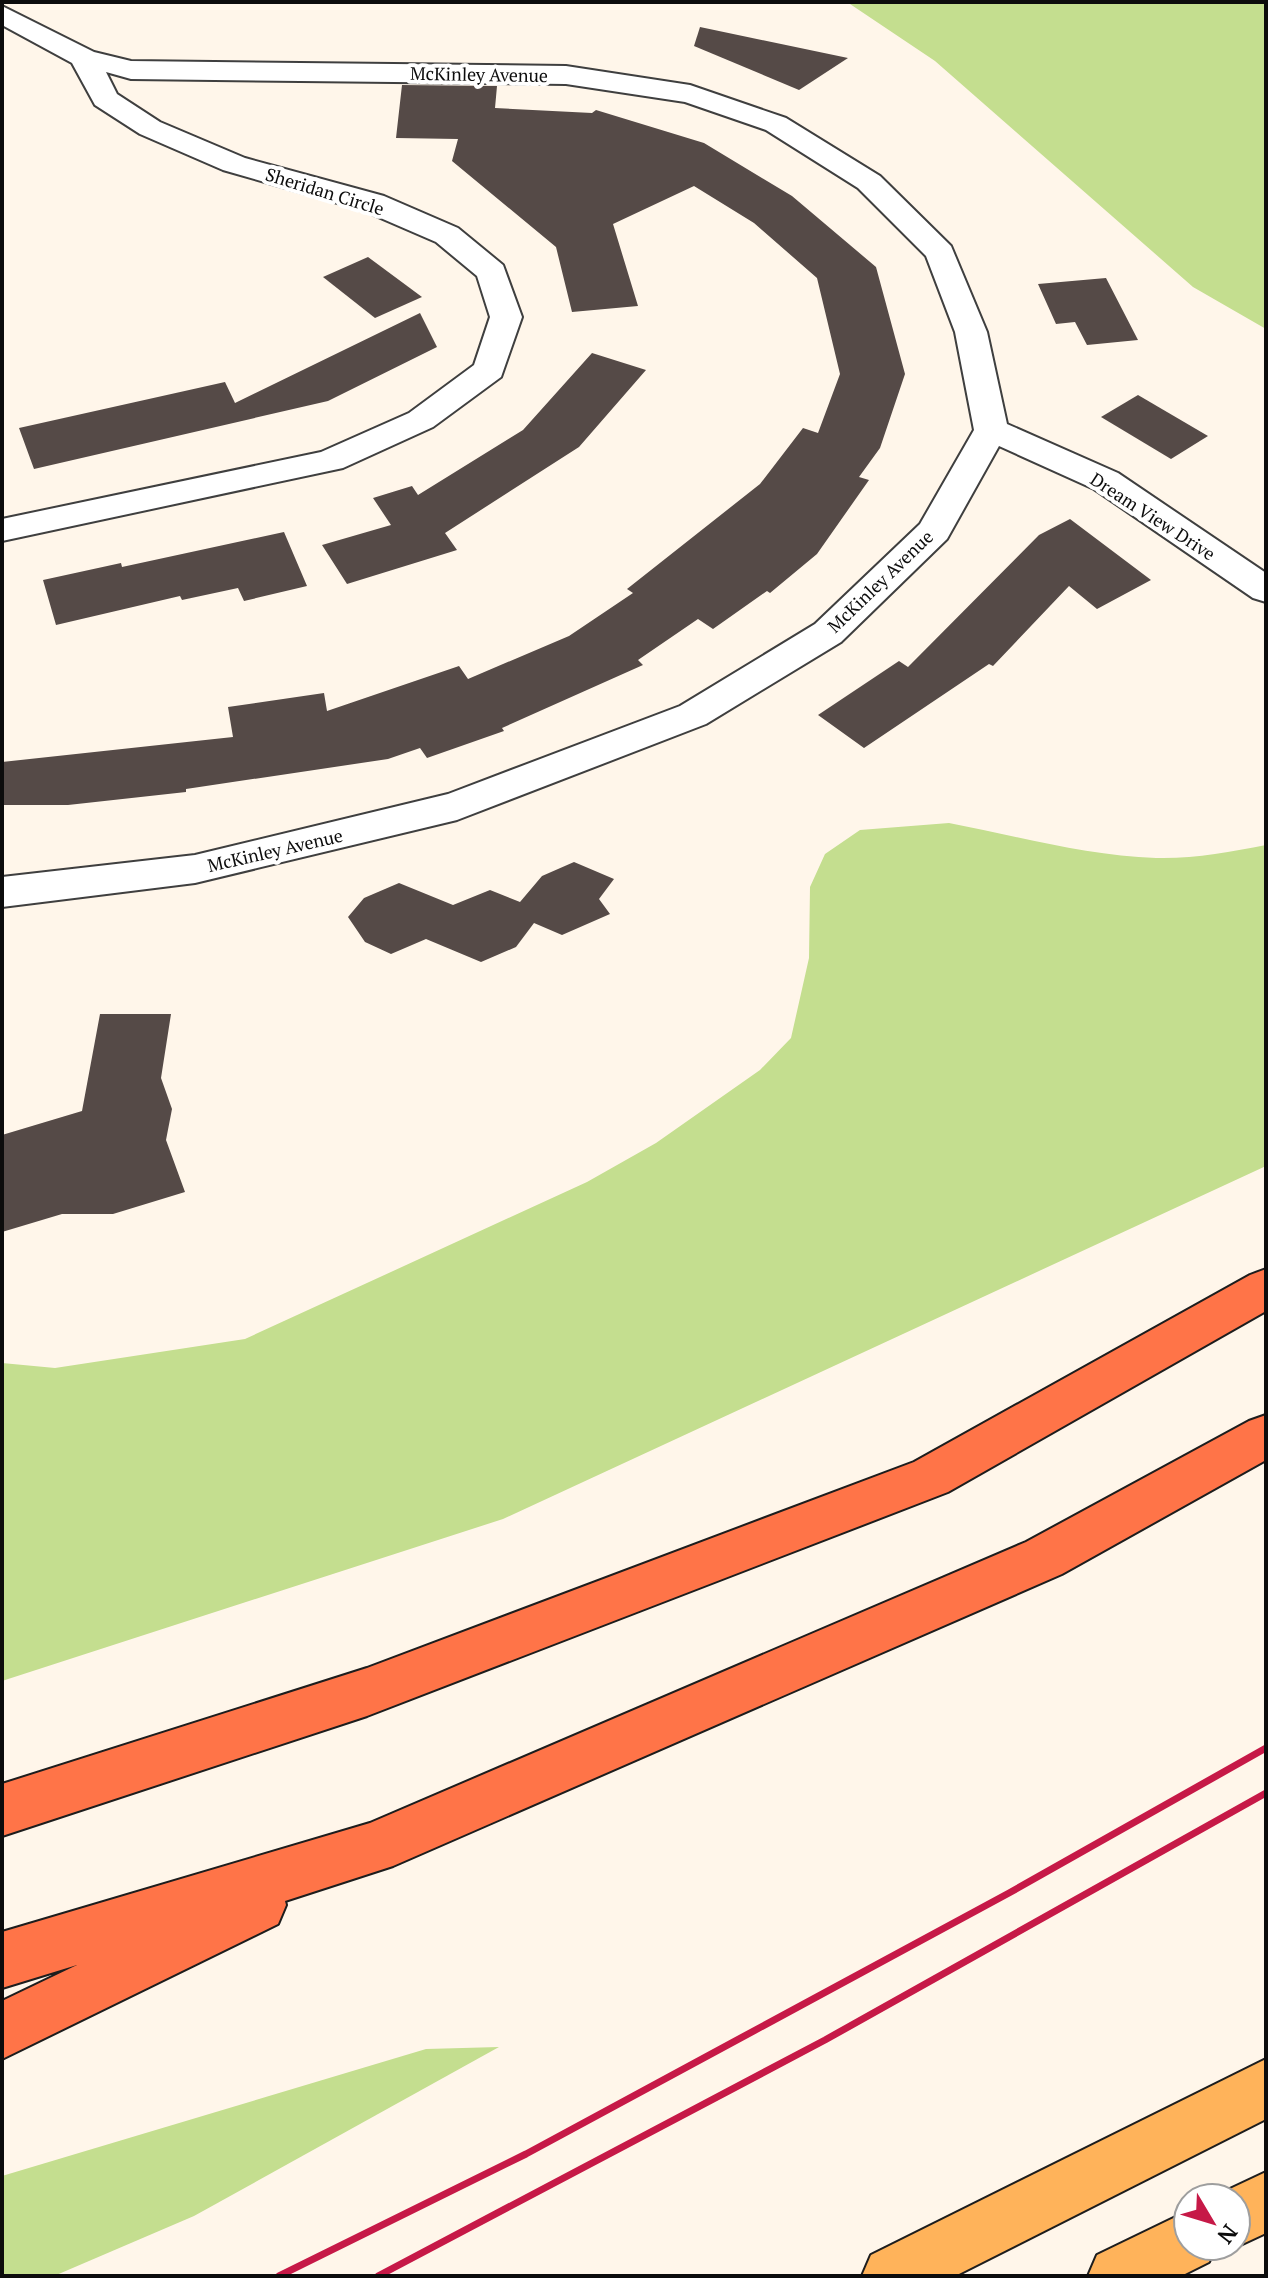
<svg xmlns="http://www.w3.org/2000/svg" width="1268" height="2278" font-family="'PT Serif',serif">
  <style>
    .forest { fill: #c4de8f }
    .building { fill: #554a47 }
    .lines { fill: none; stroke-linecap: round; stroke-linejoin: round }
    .minor-casing { stroke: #3f3f3f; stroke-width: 4 }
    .primary-casing { stroke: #1d1d1d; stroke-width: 4 }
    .motorway-casing { stroke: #1d1d1d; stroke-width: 4 }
    .minor { fill: #fff; fill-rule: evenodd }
    .primary { fill: #ffb35a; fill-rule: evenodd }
    .motorway { fill: #ff7448; fill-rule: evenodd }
    .rail { stroke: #c61947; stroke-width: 7 }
    .labels { text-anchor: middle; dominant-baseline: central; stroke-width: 8; stroke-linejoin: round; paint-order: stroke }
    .far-street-label { font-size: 18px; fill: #0c0c0c; stroke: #fff }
  </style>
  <rect width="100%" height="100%" fill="#fff6ea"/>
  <g class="forest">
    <polygon points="847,2 1266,2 1266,329 1193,287 935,61"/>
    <path d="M949,823c68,13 138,33 207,35 37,1 74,-6 110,-13v321l-763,353 -501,162v-318l53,5 190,-29 342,-157 69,-39 104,-73 31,-32 18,-80 1,-71 15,-33 35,-24z"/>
    <polygon points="499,2047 194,2216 54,2276 2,2276 2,2176 426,2049"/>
  </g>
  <g class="building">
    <polygon points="700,27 848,58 799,90 694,46"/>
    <polygon points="402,85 497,86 495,108 592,113 596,110 704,143 792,196 876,267 905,374 880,448 859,477 869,480 817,554 770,593 767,591 713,629 698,619 638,660 643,665 502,728 504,731 427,758 420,748 388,759 186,789 186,792 68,805 2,805 2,762 233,737 228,707 324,693 327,711 459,666 468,679 569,636 633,593 627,589 760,484 803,428 818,433 840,374 817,278 754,223 694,186 613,224 638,306 572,312 556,247 452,161 458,139 396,138"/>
    <polygon points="368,257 422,297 375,318 323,277"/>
    <polygon points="1106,278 1138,340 1087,345 1075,322 1056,324 1038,284"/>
    <polygon points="420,313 437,347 328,401 34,469 19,428 225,382 235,403"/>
    <polygon points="592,353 646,370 579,447 445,533 457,550 347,584 322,545 391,525 373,498 412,486 418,495 523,430"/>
    <polygon points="1138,395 1208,436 1171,459 1101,417"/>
    <polygon points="1070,519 1151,580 1097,609 1069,586 993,666 989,664 864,748 818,715 899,661 908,667 1039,535"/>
    <polygon points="284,532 307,586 244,601 238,588 182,600 180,596 56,625 43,580 121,563 122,567"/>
    <polygon points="574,862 614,879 599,899 610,914 562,935 534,923 516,947 481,962 426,939 391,954 365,942 348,917 364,898 399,883 453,905 490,890 520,902 542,876"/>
    <polygon points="100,1014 171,1014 161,1078 172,1109 166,1140 185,1192 113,1214 62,1214 2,1232 2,1135 82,1111"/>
  </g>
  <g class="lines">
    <defs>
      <polygon id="minor" points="2,6 94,52 131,61 566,66 690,85 786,118 880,176 951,246 987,332 1007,424 1118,473 1266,573 1266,602 1253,598 1094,489 999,446 947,539 841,642 706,724 457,820 195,883 2,907 2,877 195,855 448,794 680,706 815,624 920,524 974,430 955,332 926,256 858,188 766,130 685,102 566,84 131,79 106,72 117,94 160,122 245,158 384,196 458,228 503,265 522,317 501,377 433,427 343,468 2,541 2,519 321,452 409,413 474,365 490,317 477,276 436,242 362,210 223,170 140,134 95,105 72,63 2,25"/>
      <g id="primary">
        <polygon points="1266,2059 1266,2119 955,2276 862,2276 871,2255"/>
        <polygon points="1266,2172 1266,2233 1236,2247 1234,2246 1236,2198 1215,2196"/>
        <polygon points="1188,2211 1188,2246 1216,2246 1209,2262 1181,2276 1088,2276 1097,2255"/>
      </g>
      <g id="motorway">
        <polygon points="1266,1269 1266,1311 948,1492 367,1716 2,1836 2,1784 367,1668 914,1462 1250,1275"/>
        <polygon points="1266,1415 1266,1460 1062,1574 393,1866 285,1901 286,1905 278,1924 2,2059 2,2001 77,1965 2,1988 2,1932 370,1823 1026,1542 1249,1421"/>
      </g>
    </defs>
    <use href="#minor" class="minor-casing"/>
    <use href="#primary" class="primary-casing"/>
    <use href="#motorway" class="motorway-casing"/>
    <use href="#minor" class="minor"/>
    <use href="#primary" class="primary"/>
    <use href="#motorway" class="motorway"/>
    <g class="rail">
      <polyline points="279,2276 526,2154 1009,1893 1266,1748"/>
      <polyline points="378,2276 825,2040 1266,1793"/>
    </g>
  </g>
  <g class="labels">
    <g class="far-street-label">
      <text transform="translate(479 74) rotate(1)">McKinley Avenue</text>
      <text transform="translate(325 191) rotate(17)">Sheridan Circle</text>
      <text transform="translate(1153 516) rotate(33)">Dream View Drive</text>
      <text transform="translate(880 581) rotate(-44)">McKinley Avenue</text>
      <text transform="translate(275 850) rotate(-13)">McKinley Avenue</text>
    </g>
  </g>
  <rect width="1268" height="2278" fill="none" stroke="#0c0c0c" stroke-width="8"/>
  <g transform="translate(1212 2222) rotate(128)"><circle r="38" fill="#ffffff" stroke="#9e9e9e" stroke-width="2"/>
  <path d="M0-6L14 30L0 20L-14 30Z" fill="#c61947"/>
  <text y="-12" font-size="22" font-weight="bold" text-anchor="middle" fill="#0c0c0c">N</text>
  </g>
</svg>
